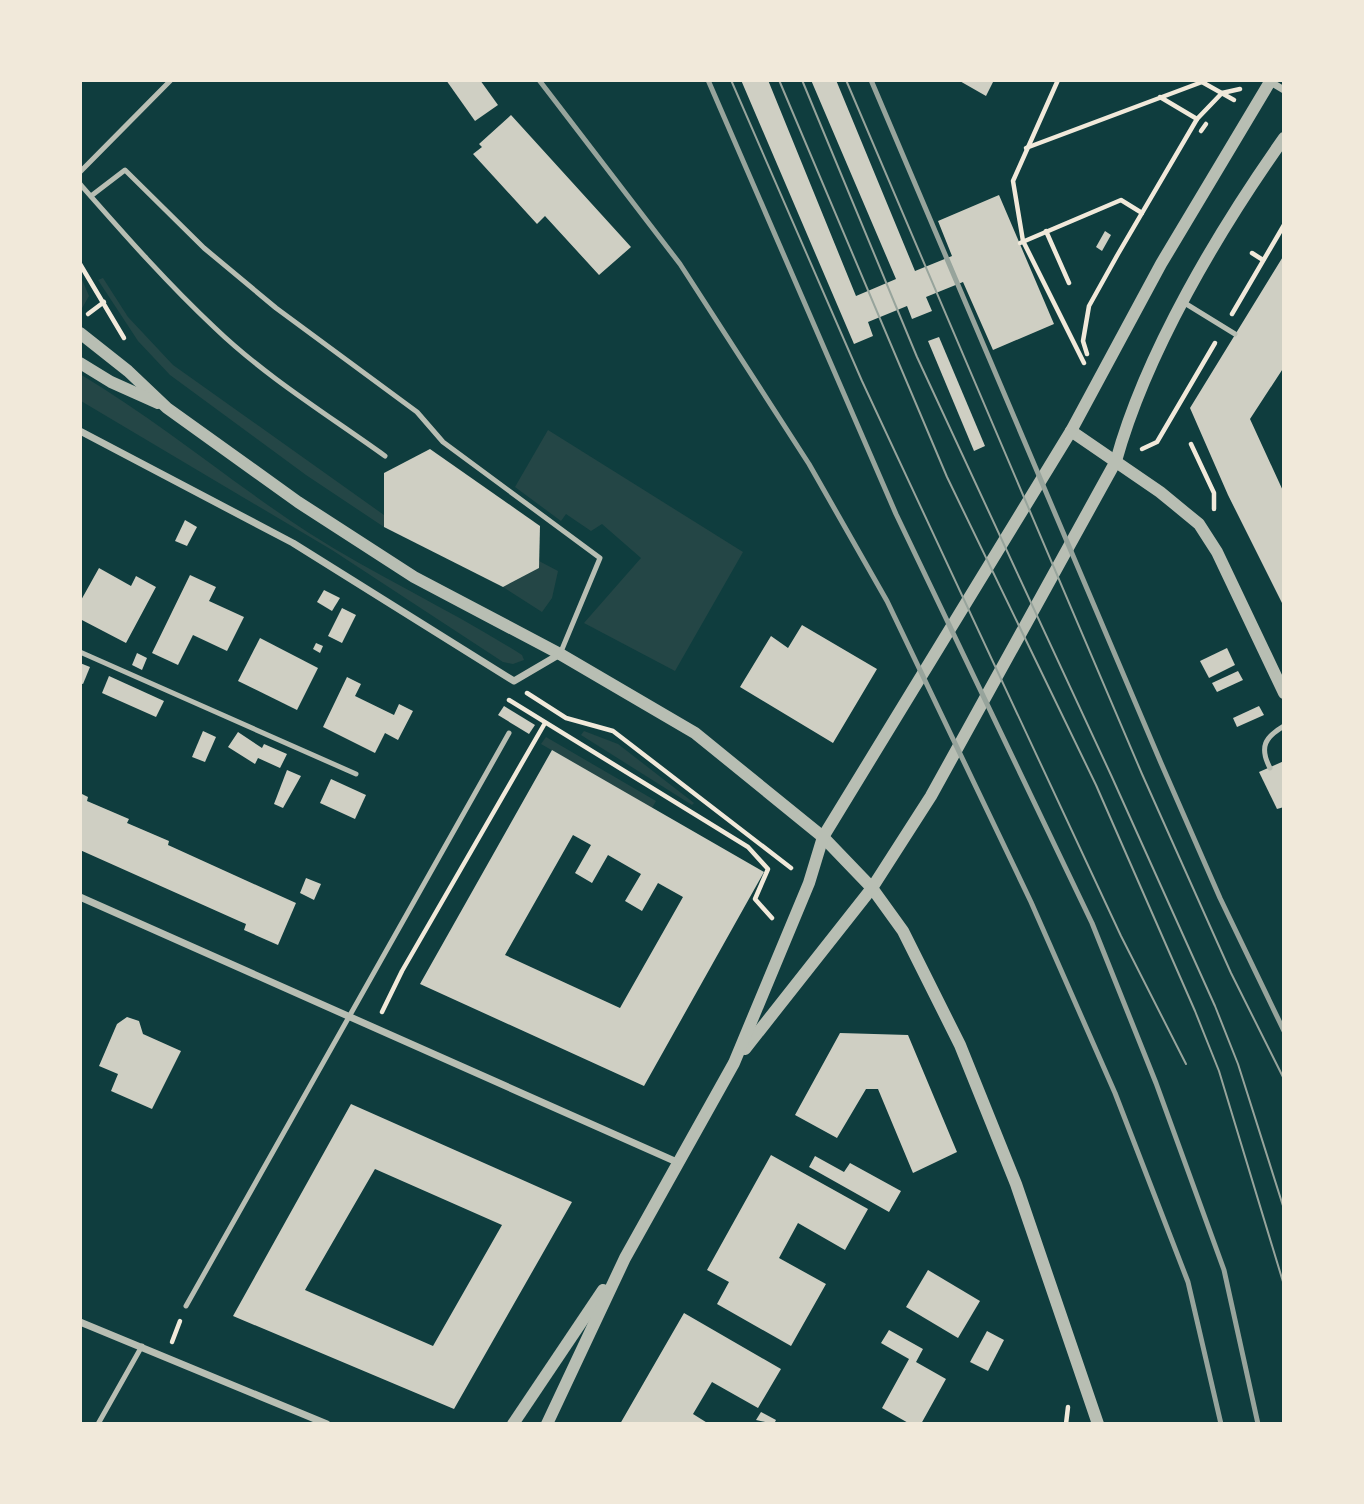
<svg xmlns="http://www.w3.org/2000/svg" width="1364" height="1504" font-family="Merriweather,serif">
  <style>
    .green { fill: #244646 }
    .building { fill: #cfcfc3; fill-rule: evenodd }
    .lines { fill: none; stroke-linecap: round; stroke-linejoin: round }
    .path { stroke: #f1e9da; stroke-width: 4.5 }
    .service { stroke: #b8beb3; stroke-width: 5 }
    .minor { stroke: #b8beb3; stroke-width: 7 }
    .tertiary { stroke: #b8beb3; stroke-width: 12 }
    .tram { stroke: #97a49c; stroke-width: 2 }
    .rail { stroke: #97a49c; stroke-width: 5 }
  </style>
  <rect width="100%" height="100%" fill="#0f3d3e"/>
  <g class="green">
    <polygon points="80,275 89,296 81,310 80,310"/>
    <polygon points="103,278 128,317 173,365 384,515 384,527 306,475 170,375 138,341 98,280"/>
    <path d="M80,374c80,48 151,108 229,159 69,44 144,78 213,122l2,5 -11,4 -10,-2 -171,-112 -251,-149z"/>
    <polygon points="548,430 743,552 675,671 584,623 641,558 602,524 591,531 566,514 561,521 515,487"/>
    <polygon points="539,561 558,571 552,598 542,612 503,587 539,568"/>
    <polygon points="584,731 618,744 694,803 692,805 581,735"/>
    <polygon points="546,737 656,801 652,808 541,744"/>
  </g>
  <g class="building">
    <polygon points="446,80 480,80 498,105 475,121"/>
    <polygon points="741,80 768,80 856,296 896,279 811,80 836,80 915,271 952,256 938,221 999,195 1054,324 993,350 963,282 926,297 932,311 912,319 907,306 868,322 873,336 854,344"/>
    <polygon points="958,80 994,80 986,96"/>
    <polygon points="511,115 631,247 599,275 545,216 537,224 473,154 482,147 479,144"/>
    <polygon points="1105,231 1111,235 1102,251 1096,247"/>
    <polygon points="1284,255 1284,367 1250,419 1284,493 1284,607 1228,495 1190,408"/>
    <polygon points="939,337 985,446 974,451 928,341"/>
    <polygon points="430,449 540,526 539,568 503,587 384,527 384,473"/>
    <polygon points="185,520 197,527 187,546 175,541"/>
    <polygon points="99,568 131,586 136,576 156,587 126,643 80,619 80,602"/>
    <polygon points="190,575 216,587 209,601 244,617 227,651 193,635 178,665 152,653"/>
    <polygon points="324,590 340,598 332,611 317,602"/>
    <polygon points="342,608 356,615 342,643 328,636"/>
    <polygon points="802,625 877,669 833,743 740,687 771,636 788,648"/>
    <polygon points="260,638 318,668 297,710 238,681"/>
    <polygon points="316,643 323,646 320,653 313,649"/>
    <polygon points="1227,648 1235,665 1209,678 1200,661"/>
    <polygon points="137,653 147,658 142,670 132,665"/>
    <polygon points="80,663 90,667 83,684 80,683"/>
    <polygon points="1238,671 1243,680 1217,692 1212,683"/>
    <polygon points="109,676 164,701 156,717 102,693"/>
    <polygon points="347,677 361,684 355,696 394,715 399,704 413,711 398,740 385,733 375,753 323,727"/>
    <polygon points="504,706 535,725 529,734 498,715"/>
    <polygon points="1259,706 1264,715 1237,727 1233,718"/>
    <polygon points="203,731 216,737 205,762 192,757"/>
    <polygon points="238,732 262,748 264,744 287,754 280,768 258,758 255,764 228,747"/>
    <path d="M552,750l212,122 -120,214 -224,-102zM573,835l18,10 -16,28 17,10 16,-28 33,19 -16,27 17,10 16,-28 25,14 -63,111 -115,-53z"/>
    <polygon points="1284,761 1284,807 1277,809 1259,772"/>
    <polygon points="287,770 301,776 283,808 274,804"/>
    <polygon points="331,779 366,795 355,819 320,803"/>
    <polygon points="80,793 88,797 87,801 129,819 127,823 169,841 168,845 296,903 278,945 244,930 246,924 239,921 80,850"/>
    <polygon points="306,878 321,884 314,900 300,893"/>
    <polygon points="127,1017 139,1021 143,1034 181,1051 152,1109 111,1091 118,1074 99,1066 117,1024"/>
    <polygon points="840,1033 908,1035 957,1152 913,1173 878,1089 866,1089 837,1138 795,1115"/>
    <path d="M351,1104l221,98 -118,207 -221,-93zM375,1169l127,56 -69,121 -128,-56z"/>
    <polygon points="771,1155 868,1209 845,1250 798,1223 779,1258 826,1284 791,1346 717,1304 729,1282 707,1270"/>
    <polygon points="815,1156 844,1172 850,1163 901,1191 889,1212 809,1167"/>
    <polygon points="928,1270 980,1301 958,1338 906,1307"/>
    <polygon points="684,1313 781,1369 758,1408 712,1382 693,1414 709,1424 620,1424"/>
    <polygon points="889,1330 923,1349 916,1362 946,1379 921,1424 910,1424 882,1408 909,1359 881,1343"/>
    <polygon points="987,1331 1004,1340 988,1371 970,1362"/>
    <polygon points="761,1412 776,1420 774,1424 756,1420"/>
  </g>
  <g class="lines">
    <g class="path">
      <polyline points="1058,80 1013,181 1023,241 1084,363"/>
      <polyline points="1202,82 1234,100"/>
      <polyline points="1160,97 1197,119"/>
      <polyline points="1201,131 1206,124"/>
      <polyline points="1026,148 1202,82"/>
      <polyline points="1046,231 1069,283"/>
      <polyline points="1020,243 1121,200 1142,213"/>
      <polyline points="1252,253 1263,260"/>
      <polyline points="80,264 124,338"/>
      <polyline points="88,314 104,302"/>
      <polyline points="1232,314 1284,225"/>
      <polyline points="1087,354 1083,341 1089,306 1118,254 1197,119 1222,93 1240,89"/>
      <polyline points="1191,444 1214,493 1214,509"/>
      <polyline points="1142,449 1157,442 1215,343"/>
      <polyline points="527,693 566,718 613,731 791,868"/>
      <polyline points="509,700 748,847 768,869 755,899 772,918"/>
      <polyline points="382,1012 402,971 545,723"/>
      <polyline points="172,1342 180,1321"/>
      <polyline points="1066,1424 1068,1407"/>
    </g>
    <g class="service">
      <polyline points="80,172 171,80"/>
      <path d="M80,184c44,50 87,99 135,144 51,49 113,87 170,128"/>
      <polyline points="91,196 125,170 204,248 276,308 417,412 443,442 600,558 560,654"/>
      <polyline points="1183,302 1235,334"/>
      <polyline points="80,652 356,774"/>
      <path d="M1270,768c-11,-21 -5,-31 14,-42"/>
      <polyline points="186,1306 509,733"/>
      <polyline points="98,1424 142,1346"/>
    </g>
    <g class="minor">
      <polyline points="1269,81 1284,90"/>
      <polyline points="80,431 293,543 514,681 560,654"/>
      <polyline points="80,897 679,1163"/>
      <polyline points="80,1322 327,1424"/>
    </g>
    <g class="tertiary">
      <polyline points="80,333 128,371 167,408 298,502 414,577 560,654 695,733 823,837 872,888 903,931 960,1045 1016,1184 1098,1424"/>
      <polyline points="80,363 111,382 158,403"/>
      <polyline points="1071,431 1160,492 1199,524 1217,552 1284,693"/>
      <path d="M745,1049l127,-161 59,-92 185,-335c30,-109 103,-231 168,-323"/>
      <polyline points="513,1424 603,1290"/>
      <polyline points="547,1424 625,1258 734,1063 809,883 823,837 1071,431 1161,264 1271,80"/>
    </g>
    <g class="tram">
      <polyline points="731,80 862,381 1121,936 1186,1064"/>
      <polyline points="779,80 947,477 1096,785 1195,1011 1219,1071 1284,1285"/>
      <polyline points="802,80 917,357 1111,775 1215,1006 1238,1064 1284,1209"/>
      <polyline points="846,80 1142,774 1231,973 1284,1079"/>
    </g>
    <g class="rail">
      <polyline points="539,80 680,264 809,464 887,601 1031,902 1115,1093 1188,1282 1221,1424"/>
      <polyline points="708,80 896,514 1092,923 1156,1083 1224,1270 1258,1424"/>
      <polyline points="871,80 1161,763 1220,898 1284,1031"/>
    </g>
  </g>
  <rect width="1364" height="1504" fill="none" stroke="#f1e9da" stroke-width="164"/>
</svg>
